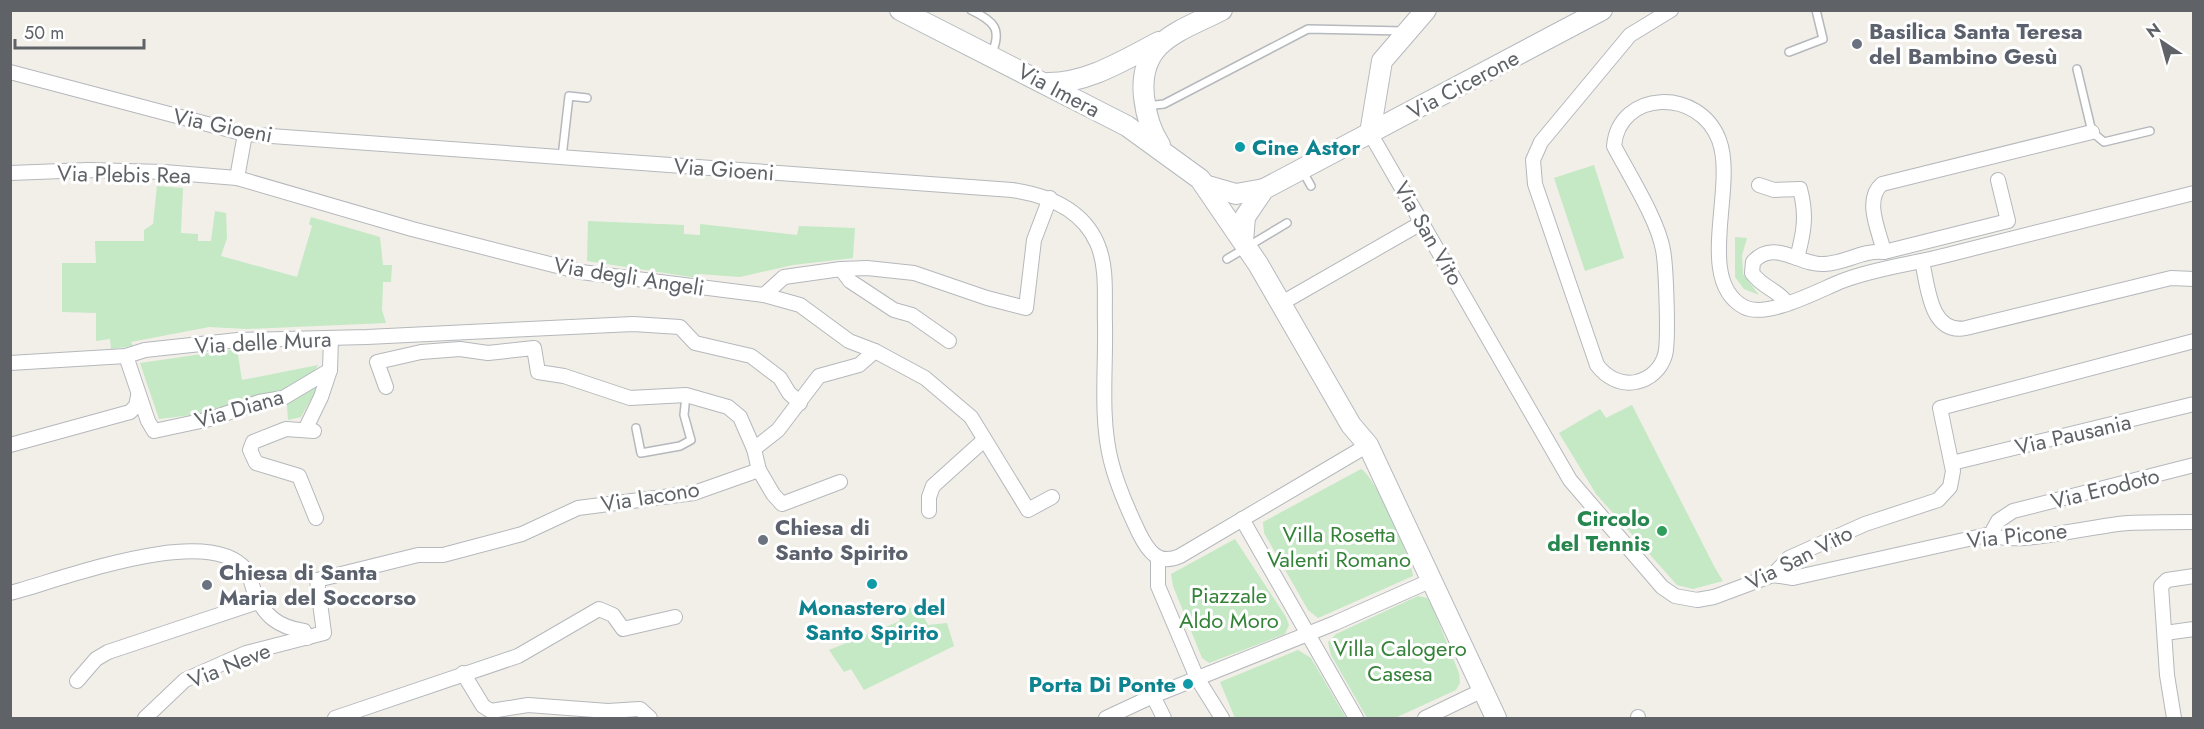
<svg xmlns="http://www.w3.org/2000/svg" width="2204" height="729" font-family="Jost,sans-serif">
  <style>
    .green { fill: #c5e8c5 }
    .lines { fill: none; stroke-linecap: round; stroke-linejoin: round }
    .lane-casing { stroke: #b5b8bc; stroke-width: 10 }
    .street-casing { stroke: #b5b8bc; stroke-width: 16 }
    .secondary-casing { stroke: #b6babf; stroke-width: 22 }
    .lane { stroke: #fff; stroke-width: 7 }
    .street { stroke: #fff; stroke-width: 14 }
    .secondary { stroke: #fff; stroke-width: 20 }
    .worship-dot { fill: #6b7280; stroke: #fff; stroke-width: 2 }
    .culture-dot { fill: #0f9aa8; stroke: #fff; stroke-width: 2 }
    .leisure-dot { fill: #2e9e5b; stroke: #fff; stroke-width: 2 }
    .labels { text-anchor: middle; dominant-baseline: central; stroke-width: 6; stroke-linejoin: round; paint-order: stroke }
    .worship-label { font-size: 22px; font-weight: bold; fill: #5b616d; stroke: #fff; text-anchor: start }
    .street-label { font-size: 22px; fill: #5f6368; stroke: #fff }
    .culture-label { font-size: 22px; font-weight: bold; fill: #0d838f; stroke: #fff; text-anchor: start }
    .leisure-label { font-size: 22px; font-weight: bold; fill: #27864d; stroke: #fff; text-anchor: end }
    .park-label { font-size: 22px; fill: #348238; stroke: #fff }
  </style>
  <rect width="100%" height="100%" fill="#f1efe8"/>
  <g class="green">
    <polygon points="1594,165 1624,258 1585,271 1554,178"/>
    <polygon points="157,186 183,188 181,233 198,234 198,241 211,241 215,211 226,213 227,238 221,256 297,277 312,226 309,224 311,217 380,237 383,265 392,265 391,282 383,282 382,310 386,323 247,329 209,327 131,342 133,346 111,349 110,339 96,341 96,313 62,312 62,263 96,263 95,241 144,241 144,230 153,224"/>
    <polygon points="588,221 684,225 684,234 700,235 700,224 797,235 799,226 855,228 853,258 793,265 740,277 699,274 697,278 587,261"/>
    <polygon points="1735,237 1747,238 1742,255 1743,274 1759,295 1744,289 1735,277"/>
    <polygon points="237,349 242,380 318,365 314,373 280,391 216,412 159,419 140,363"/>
    <polygon points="319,385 301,417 288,420 287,404"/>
    <polygon points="1632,405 1715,568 1723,581 1693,589 1677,585 1596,494 1559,433 1600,409 1606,418"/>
    <path d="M1361,469c14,7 50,89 52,107l-95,42 -10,-8 -44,-77 -1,-11z"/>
    <polygon points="1235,539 1286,617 1289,625 1285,634 1209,663 1202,658 1173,586 1171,574"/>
    <polygon points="1418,596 1427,598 1432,606 1459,673 1460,683 1456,690 1395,718 1367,718 1331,655 1328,642 1336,634"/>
    <polygon points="912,607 916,615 922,613 928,625 947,623 954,646 864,690 851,669 844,672 829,650 900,621 898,614"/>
    <polygon points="1298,650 1311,658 1346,718 1235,718 1220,682"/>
  </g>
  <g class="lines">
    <defs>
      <g id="lane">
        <path d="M971,10c23,11 32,19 20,45"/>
        <polyline points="1789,52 1823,39 1816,10"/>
        <polyline points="2077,69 2092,132 2104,142 2150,131"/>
        <polyline points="1146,106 1164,104 1308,29 1404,31"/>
        <polyline points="562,157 569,96 587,98"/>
        <polyline points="1302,170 1311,186"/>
        <polyline points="1227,259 1287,223"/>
        <polyline points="636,428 641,453 680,446 691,440 684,415 686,395"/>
      </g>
      <g id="street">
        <path d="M1671,10l-41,25 -89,107 -8,18 2,24 62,181c9,12 23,20 39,17 14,-3 25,-13 29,-27 4,-13 1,-90 -2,-105 -5,-30 -35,-77 -49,-104 5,-56 85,-59 105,-6 18,47 -25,140 25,167 23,12 75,-17 98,-26 33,-13 71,-17 105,-26 82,-21 164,-41 247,-62"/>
        <path d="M10,72l235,62 767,56c34,5 70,19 85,53 11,25 7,55 8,81 1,44 -5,94 6,137 6,25 17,49 28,72 9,18 19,33 41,23l188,-111"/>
        <polyline points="1370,133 1570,480 1662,587 1675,596 1697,600 1714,597 1773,575 1789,558 1865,524 1938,500 1950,487 1953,471 1940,408 2194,341"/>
        <polyline points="10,173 88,170 164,172 237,178 412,229 581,272 764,295 800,305 849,341 875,351 925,378 971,417 1028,510 1052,497"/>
        <polyline points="237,178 245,134"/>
        <path d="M1759,185l15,5 26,-1c7,26 4,43 -3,69"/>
        <path d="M1884,252c-4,-19 -21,-52 -2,-68l210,-52"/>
        <path d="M1922,261c6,26 8,74 44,67l205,-50 23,1"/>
        <polyline points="841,269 850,281 894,310 912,315 949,341"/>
        <polyline points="764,295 784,277 841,269 867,268 914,273 987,298 1026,308 1034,240 1050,198"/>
        <path d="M1787,303c-10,-14 -23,-14 -35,-30l1,-11c21,-24 47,4 71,2 22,-1 38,-14 60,-12l124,-31 -10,-41"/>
        <polyline points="1280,304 1423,222"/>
        <polyline points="126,356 148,421 154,431 210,419 259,402 283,398 330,370 331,338"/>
        <polyline points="10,363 126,356 145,350 238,340 367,337 633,324 680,327 695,343 751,356 780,378 789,393 800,403"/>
        <polyline points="386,387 377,362 421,352 460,349 488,353 534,348 538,372 564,376 630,398 686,395 728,407 740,417 754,449 759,470"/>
        <polyline points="305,430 321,397 330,370"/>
        <polyline points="314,431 286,429 253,442 250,450 256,463 299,476 316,518"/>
        <polyline points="10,445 130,412 136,406 138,396"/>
        <polyline points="754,449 778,430 819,376 859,365 875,351"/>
        <polyline points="1952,463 2194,404"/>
        <polyline points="929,511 929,497 933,486 984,440"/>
        <polyline points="1242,519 1356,718"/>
        <polyline points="1991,534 1998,521 2013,511 2194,465"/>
        <polyline points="1158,558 1158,586 1197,678 1222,718"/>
        <path d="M1773,575l20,3 198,-44c18,14 110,-10 137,-11 22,-1 44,-1 66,-1"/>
        <path d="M10,593c51,-13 198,-71 236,-23 4,6 6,15 8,21 10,25 24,36 50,40l3,7"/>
        <polyline points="2165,633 2194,629"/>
        <polyline points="463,673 483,706 491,711 528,705 608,711 640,709 650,718"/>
        <polyline points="77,681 96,659 108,652 258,602"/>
        <polyline points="1153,696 1164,718"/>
        <polyline points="1638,717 1638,718"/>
        <polyline points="145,718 185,680 246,653 324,633 317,580 418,555 443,555 522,534 578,508 694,493 759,470 773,494 782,504 840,482"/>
        <polyline points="335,718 518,656 599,609 613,615 623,629 675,617"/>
        <polyline points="1106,718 1153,696 1335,623 1432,580"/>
        <polyline points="1425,718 1483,690"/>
        <polyline points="2174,718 2167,675 2161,586 2167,580 2194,576"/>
      </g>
      <g id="secondary">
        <polyline points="900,10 1127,126 1200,179 1258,264 1351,425 1368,445 1496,718"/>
        <path d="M1048,83c40,0 76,-23 111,-41"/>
        <polyline points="1370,133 1382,61 1426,10"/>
        <path d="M1160,145c-10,-15 -14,-30 -16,-48 -6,-56 35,-65 78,-87"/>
        <polyline points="1208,186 1236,194 1264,189"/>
        <polyline points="1243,241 1245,217 1264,189 1602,10"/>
      </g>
    </defs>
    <use href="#lane" class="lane-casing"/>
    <use href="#street" class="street-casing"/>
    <use href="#secondary" class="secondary-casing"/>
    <use href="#lane" class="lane"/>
    <use href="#street" class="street"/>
    <use href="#secondary" class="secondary"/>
  </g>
  <g class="worship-dot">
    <circle cx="1857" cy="44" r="6"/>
    <circle cx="763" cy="540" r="6"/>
    <circle cx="207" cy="585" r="6"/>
  </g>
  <g class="culture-dot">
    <circle cx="1240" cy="147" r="6"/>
    <circle cx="872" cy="584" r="6"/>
    <circle cx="1188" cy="684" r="6"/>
  </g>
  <circle class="leisure-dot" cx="1662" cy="531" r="6"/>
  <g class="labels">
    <g class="worship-label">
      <text x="1869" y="31">Basilica Santa Teresa<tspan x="1869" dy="25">del Bambino Gesù</tspan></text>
      <text x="775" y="527">Chiesa di<tspan x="775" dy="25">Santo Spirito</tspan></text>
      <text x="219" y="572">Chiesa di Santa<tspan x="219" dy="25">Maria del Soccorso</tspan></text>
    </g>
    <g class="street-label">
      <text transform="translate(1463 84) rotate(-28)">Via Cicerone</text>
      <text transform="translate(1059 90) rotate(28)">Via Imera</text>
      <text transform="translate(223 125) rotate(11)">Via Gioeni</text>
      <text transform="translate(724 169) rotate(4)">Via Gioeni</text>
      <text transform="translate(124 174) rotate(1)">Via Plebis Rea</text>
      <text transform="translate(1429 233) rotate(60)">Via San Vito</text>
      <text transform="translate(629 276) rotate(9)">Via degli Angeli</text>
      <text transform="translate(263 342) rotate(-3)">Via delle Mura</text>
      <text transform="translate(239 408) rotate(-16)">Via Diana</text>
      <text transform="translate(2073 434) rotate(-13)">Via Pausania</text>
      <text transform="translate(2105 488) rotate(-14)">Via Erodoto</text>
      <text transform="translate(650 496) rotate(-9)">Via Iacono</text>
      <text transform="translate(2017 535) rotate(-6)">Via Picone</text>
      <text transform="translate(1799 557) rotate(-27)">Via San Vito</text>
      <text transform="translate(229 665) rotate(-22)">Via Neve</text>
    </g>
    <g class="culture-label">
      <text x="1252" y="147">Cine Astor</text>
      <text x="872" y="607" text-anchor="middle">Monastero del<tspan x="872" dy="25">Santo Spirito</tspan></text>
      <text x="1176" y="684" text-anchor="end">Porta Di Ponte</text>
    </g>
    <g class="leisure-label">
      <text x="1650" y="518">Circolo<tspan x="1650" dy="25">del Tennis</tspan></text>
    </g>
    <g class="park-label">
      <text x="1339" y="534">Villa Rosetta<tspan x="1339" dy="25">Valenti Romano</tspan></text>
      <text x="1229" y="595">Piazzale<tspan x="1229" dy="25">Aldo Moro</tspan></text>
      <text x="1400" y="648">Villa Calogero<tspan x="1400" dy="25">Casesa</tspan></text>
    </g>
  </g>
  <rect width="2204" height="729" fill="none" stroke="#5f6368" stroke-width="24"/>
  <g transform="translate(2162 42) rotate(324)" stroke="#ffffff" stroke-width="4.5" paint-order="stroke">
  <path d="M0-4.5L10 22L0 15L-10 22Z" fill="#5f6368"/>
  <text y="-9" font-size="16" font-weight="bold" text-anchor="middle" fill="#5f6368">N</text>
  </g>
  <path d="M15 39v9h129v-9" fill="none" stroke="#5f6368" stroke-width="3"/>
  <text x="24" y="39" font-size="18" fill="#5f6368" stroke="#ffffff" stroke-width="4.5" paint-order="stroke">50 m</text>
</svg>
